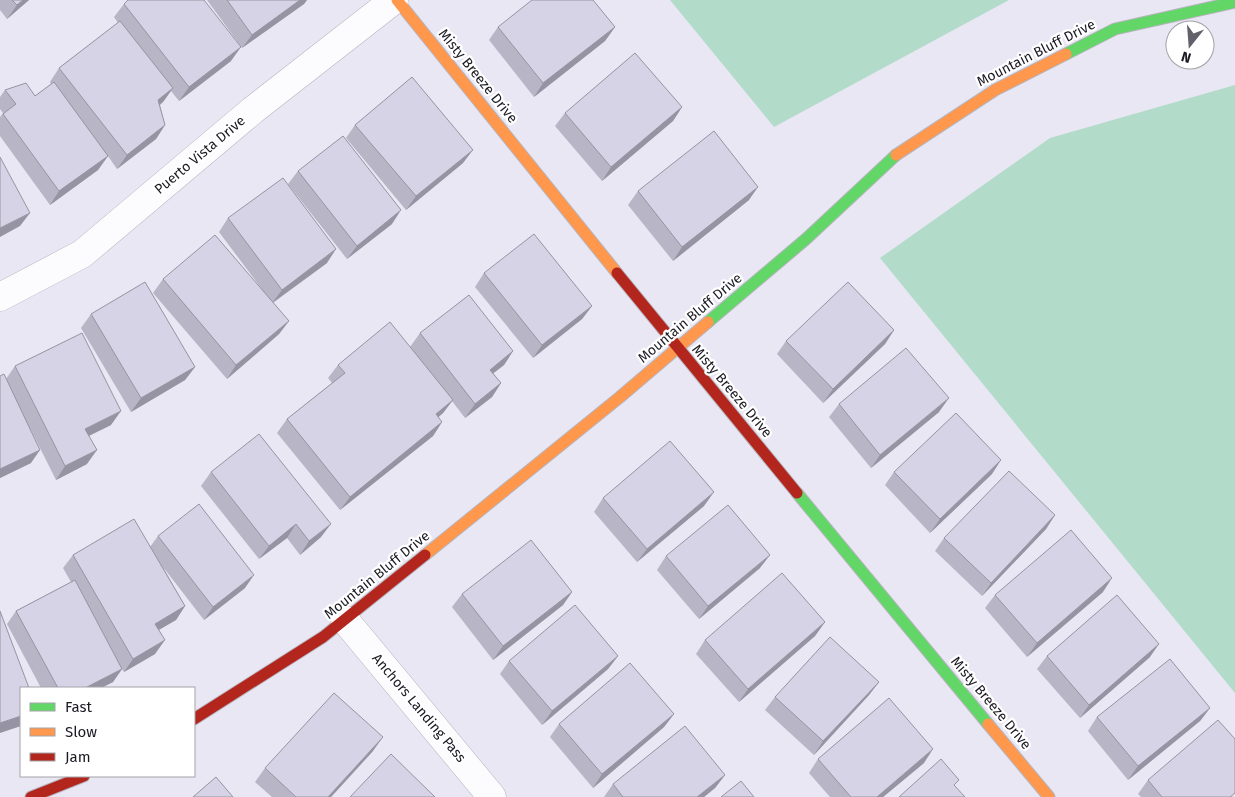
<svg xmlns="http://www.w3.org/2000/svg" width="1235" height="797" font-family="'Fira Sans',sans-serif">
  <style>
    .green { fill: #b3dbc9 }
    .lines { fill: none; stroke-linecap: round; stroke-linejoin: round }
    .street-casing { stroke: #b6b5bf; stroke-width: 29 }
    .fast-casing { stroke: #b6b5bf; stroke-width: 13 }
    .slow-casing { stroke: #b6b5bf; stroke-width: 13 }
    .jam-casing { stroke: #b6b5bf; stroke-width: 13 }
    .street { stroke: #fcfbfd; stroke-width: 28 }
    .fast { stroke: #63d668; stroke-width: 11 }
    .slow { stroke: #ff974d; stroke-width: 11 }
    .jam { stroke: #b3261e; stroke-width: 11 }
    .wall { fill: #b8b5c7 }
    .shaded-wall { fill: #9694a2 }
    .building { fill: #d6d3e7; stroke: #9694a2 }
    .labels { text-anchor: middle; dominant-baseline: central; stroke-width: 4.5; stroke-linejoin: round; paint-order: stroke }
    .street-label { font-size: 14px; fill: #1a1922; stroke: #fff }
  </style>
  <rect width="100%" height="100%" fill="#e8e7f3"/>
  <g class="green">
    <polygon points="670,0 1009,0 774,127"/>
    <polygon points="1235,85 1235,693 880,258 1050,138"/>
  </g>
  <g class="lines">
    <defs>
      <g id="street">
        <polyline points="0,297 82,254 253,110 394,0"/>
        <polyline points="345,620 492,797"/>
      </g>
      <g id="fast">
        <polyline points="1066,54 1115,29 1235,2"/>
        <polyline points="708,322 806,239 896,155"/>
        <polyline points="797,493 988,724"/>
      </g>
      <g id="slow">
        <polyline points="397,0 617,273"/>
        <polyline points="896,155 995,90 1066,54"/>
        <polyline points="425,555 620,397 708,322"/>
        <polyline points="988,724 1049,797"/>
      </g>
      <g id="jam">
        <polyline points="617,273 797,493"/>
        <polyline points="194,719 323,637 425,555"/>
        <polyline points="31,797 84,776"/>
      </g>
    </defs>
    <use href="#street" class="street-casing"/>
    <use href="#fast" class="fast-casing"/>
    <use href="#slow" class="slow-casing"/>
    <use href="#jam" class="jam-casing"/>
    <use href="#street" class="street"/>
    <use href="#fast" class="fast"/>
    <use href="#slow" class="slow"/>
    <use href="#jam" class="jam"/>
  </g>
  <g class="wall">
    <polygon points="0,0 29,0 7,19 0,10"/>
    <polygon points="207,0 307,0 304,4 242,48"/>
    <polygon points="124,4 231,61 179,101 171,91 163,102 160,105 165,125 156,139 117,169 108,156 98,170 50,205 0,136 0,117 3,113 0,109 0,97 5,90 35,96 51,84 50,82 59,68 118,23 114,17"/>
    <polygon points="498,27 615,27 605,41 534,97 489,40"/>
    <polygon points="682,107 673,121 602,181 555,126 565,113"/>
    <polygon points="355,125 463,163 406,210 346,138"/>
    <polygon points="298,171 392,224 347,259 288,184"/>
    <polygon points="638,191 749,200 673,261 628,205"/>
    <polygon points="228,218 327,263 273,303 289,321 279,334 227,379 153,293 163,279 261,288 219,232"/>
    <polygon points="484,273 592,306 582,319 533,358 475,287"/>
    <polygon points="91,314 195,367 185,380 131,412 81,328"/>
    <polygon points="894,330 885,344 823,403 777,354 786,341"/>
    <polygon points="420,333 513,351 504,365 493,373 501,383 492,397 465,418 452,401 443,413 438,417 442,422 433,436 340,510 277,433 287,419 332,383 328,378 338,365 410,347"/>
    <polygon points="15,366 111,425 89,436 87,464 56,480 31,430 31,463 0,478 0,376 6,379"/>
    <polygon points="839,404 939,412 871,468 829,417"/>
    <polygon points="211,472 321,537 300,555 287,538 259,559 201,486"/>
    <polygon points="894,472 992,474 930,533 885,485"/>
    <polygon points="603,498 704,506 637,562 594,512"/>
    <polygon points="1055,515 1046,529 982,596 935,551 944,538"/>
    <polygon points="158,536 245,588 204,620 163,567 185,606 176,620 158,630 155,654 124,672 122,669 113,682 101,688 41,688 7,624 16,611 71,582 63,568 73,555 150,547"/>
    <polygon points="666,556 760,568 699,619 657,570"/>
    <polygon points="572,592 563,605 493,660 452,607 462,594"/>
    <polygon points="1103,592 1027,657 985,608 995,595"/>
    <polygon points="825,622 815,636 739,702 696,654 705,640"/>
    <polygon points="618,656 608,669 542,725 500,674 509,661"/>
    <polygon points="1047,656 1150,657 1080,718 1037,669"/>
    <polygon points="879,682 869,695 814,755 765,710 775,697"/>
    <polygon points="1210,708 1200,721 1128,780 1088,731 1097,717"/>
    <polygon points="674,714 664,727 593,788 550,737 559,724"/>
    <polygon points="373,751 331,797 272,797 255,782 265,768"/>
    <polygon points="818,759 924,763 883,797 830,797 809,773"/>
    <polygon points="725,775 715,788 704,797 604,797 613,784"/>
    <polygon points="1148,780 1235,797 1141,797 1138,794"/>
  </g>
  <g class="shaded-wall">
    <polygon points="23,0 29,0 7,19 17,5"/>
    <polygon points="300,0 307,0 304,4 242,48 252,35"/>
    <polygon points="615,27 605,41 534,97 543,83"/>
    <polygon points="241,47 231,61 179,101 189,87"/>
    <polygon points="173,88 163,102 149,113 158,100"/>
    <polygon points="682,107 673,121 602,181 611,167"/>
    <polygon points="165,125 156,139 117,169 127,155"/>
    <polygon points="473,150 463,163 406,210 416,196"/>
    <polygon points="108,156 98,170 50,205 59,191"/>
    <polygon points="758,187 749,200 673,261 682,247"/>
    <polygon points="401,210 392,224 347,259 357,246"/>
    <polygon points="30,213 20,226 0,237 0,228"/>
    <polygon points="336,249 327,263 272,303 282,290"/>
    <polygon points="592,306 582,319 533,358 542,345"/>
    <polygon points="289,321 279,334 227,379 236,365"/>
    <polygon points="894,330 885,344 823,403 833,389"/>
    <polygon points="513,351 504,365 481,383 490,370"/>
    <polygon points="195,367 185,380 131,412 141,398"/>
    <polygon points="501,383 492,397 465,418 475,404"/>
    <polygon points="949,398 939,412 871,468 880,455"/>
    <polygon points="453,400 443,413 426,428 436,414"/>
    <polygon points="121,411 111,425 76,442 85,429"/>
    <polygon points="442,422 433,436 340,510 350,497"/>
    <polygon points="40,450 31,463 0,478 0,469"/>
    <polygon points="97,450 87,464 56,480 65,466"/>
    <polygon points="1001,460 992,474 930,533 940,519"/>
    <polygon points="714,492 704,506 637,562 647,549"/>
    <polygon points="1055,515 1046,529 982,596 991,583"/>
    <polygon points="296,524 287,538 259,559 269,546"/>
    <polygon points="331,524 321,537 300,555 309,541"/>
    <polygon points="770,555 760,568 699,619 708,606"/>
    <polygon points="254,575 245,588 204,620 213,607"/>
    <polygon points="1112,578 1103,592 1027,657 1037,643"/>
    <polygon points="572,592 563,605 493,660 503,646"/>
    <polygon points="185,606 176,620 145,638 155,624"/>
    <polygon points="825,622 815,636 739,702 748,689"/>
    <polygon points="165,640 155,654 124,672 133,659"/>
    <polygon points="1159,644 1150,657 1080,718 1089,705"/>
    <polygon points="618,656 608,669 542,725 552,711"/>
    <polygon points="122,669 113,682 101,688 85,688"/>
    <polygon points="879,682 869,695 814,755 823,741"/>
    <polygon points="1210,708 1200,721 1128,780 1138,766"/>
    <polygon points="674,714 664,727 593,788 602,774"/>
    <polygon points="21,716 21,726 0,733 0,723"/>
    <polygon points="383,737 373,751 331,797 328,797"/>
    <polygon points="933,749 924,763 883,797 877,797"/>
    <polygon points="725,775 715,788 704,797 697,797"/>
  </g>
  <g class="building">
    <polygon points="12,0 23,0 17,5"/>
    <polygon points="128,0 204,0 241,47 189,87 124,4"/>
    <polygon points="227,0 300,0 252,35"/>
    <polygon points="532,0 593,0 615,27 543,83 498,27"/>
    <polygon points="120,21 173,88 158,100 165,125 127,155 59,68"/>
    <polygon points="635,53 682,107 611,167 565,113"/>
    <polygon points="412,77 473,150 416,196 355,125"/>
    <polygon points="54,82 108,156 59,191 3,114 16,104 5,90 26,83 35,96"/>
    <polygon points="714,131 758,187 682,247 638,191"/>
    <polygon points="343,136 401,210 357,246 298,171"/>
    <polygon points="0,157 30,213 0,228"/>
    <polygon points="283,178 336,249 282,290 228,218"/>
    <polygon points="534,234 592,306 542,345 484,273"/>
    <polygon points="215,235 289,321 236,365 163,279"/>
    <polygon points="145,282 195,367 141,398 91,314"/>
    <polygon points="848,282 894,330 833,389 786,341"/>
    <polygon points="469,295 513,351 490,370 501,383 475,404 420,333"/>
    <polygon points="390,322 453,400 436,414 442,422 350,497 287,419 345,373 338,365"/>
    <polygon points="82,333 121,411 85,429 97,450 65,466 15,366"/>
    <polygon points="906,348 949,398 880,455 839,404"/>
    <polygon points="4,374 40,450 0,469 0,376"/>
    <polygon points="956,413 1001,460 940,519 894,472"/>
    <polygon points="259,434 331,524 309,541 296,524 269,546 211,472"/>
    <polygon points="670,441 714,492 647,549 603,498"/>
    <polygon points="1009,471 1055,515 991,583 944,538"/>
    <polygon points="199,504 254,575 213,607 158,536"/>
    <polygon points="728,505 770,555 708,606 666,556"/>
    <polygon points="134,519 185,606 155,624 165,640 133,659 73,555"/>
    <polygon points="1071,530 1112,578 1037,643 995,595"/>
    <polygon points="531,540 572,592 503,646 462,594"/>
    <polygon points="782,573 825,622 748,689 705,640"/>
    <polygon points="75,580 122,669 85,688 58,688 16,611"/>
    <polygon points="1117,595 1159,644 1089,705 1047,656"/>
    <polygon points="575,605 618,656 552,711 509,661"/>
    <polygon points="0,611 29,688 21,688 21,716 0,723"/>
    <polygon points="830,637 879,682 823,741 775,697"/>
    <polygon points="1170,659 1210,708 1138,766 1097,717"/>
    <polygon points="630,663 674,714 602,774 559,724"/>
    <polygon points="334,693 383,737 328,797 296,797 265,768"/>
    <polygon points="889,698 933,749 877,797 851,797 818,759"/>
    <polygon points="1218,720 1235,739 1235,793 1230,797 1162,797 1148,780"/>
    <polygon points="685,726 725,775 697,797 623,797 613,784"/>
    <polygon points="391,754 435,797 350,797"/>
    <polygon points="941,759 959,780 954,785 965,797 899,797"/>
    <polygon points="216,777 233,797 193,797"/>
    <polygon points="741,781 754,797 721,797"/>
  </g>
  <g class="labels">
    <g class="street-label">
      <text transform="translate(1036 53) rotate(-27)">Mountain Bluff Drive</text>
      <text transform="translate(478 76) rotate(51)">Misty Breeze Drive</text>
      <text transform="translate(200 155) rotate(-40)">Puerto Vista Drive</text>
      <text transform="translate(690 318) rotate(-40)">Mountain Bluff Drive</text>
      <text transform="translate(732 391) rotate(50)">Misty Breeze Drive</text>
      <text transform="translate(377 575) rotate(-39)">Mountain Bluff Drive</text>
      <text transform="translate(991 703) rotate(50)">Misty Breeze Drive</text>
      <text transform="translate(419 708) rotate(50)">Anchors Landing Pass</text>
    </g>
  </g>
  <rect x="20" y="687" width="175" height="90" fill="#ffffff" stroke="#a3a3a7"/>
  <rect x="30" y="703" width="25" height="8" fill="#63d668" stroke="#a3a3a7"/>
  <text x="65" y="712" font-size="15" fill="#1a1922">Fast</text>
  <rect x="30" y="728" width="25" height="8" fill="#ff974d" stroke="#a3a3a7"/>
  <text x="65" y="737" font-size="15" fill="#1a1922">Slow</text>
  <rect x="30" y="753" width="25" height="8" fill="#b3261e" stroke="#a3a3a7"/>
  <text x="65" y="762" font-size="15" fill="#1a1922">Jam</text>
  <g transform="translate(1190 45) rotate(197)"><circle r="24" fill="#ffffff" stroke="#a3a3a7"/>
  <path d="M0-4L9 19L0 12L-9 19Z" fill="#62616b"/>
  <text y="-8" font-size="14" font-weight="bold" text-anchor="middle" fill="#1a1922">N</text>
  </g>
</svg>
